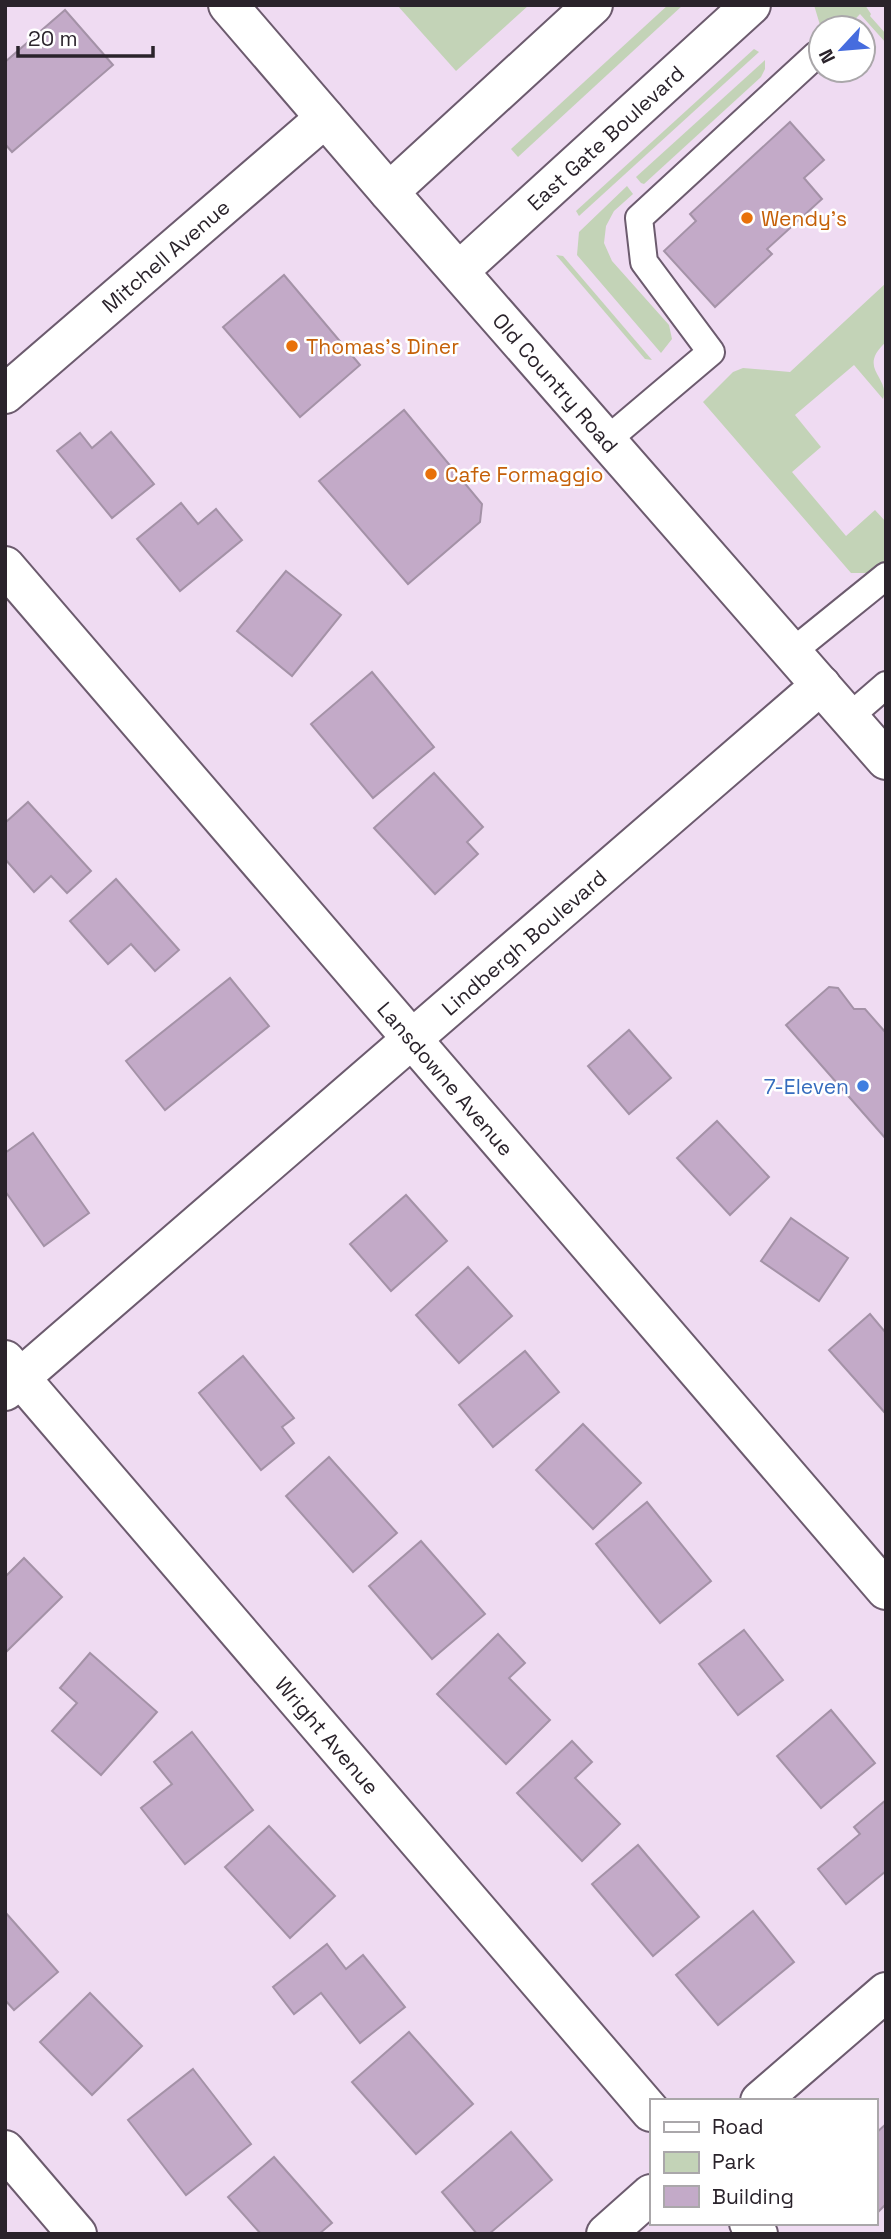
<svg xmlns="http://www.w3.org/2000/svg" width="891" height="2239" font-family="'Space Grotesk',sans-serif">
  <style>
    .green { fill: #c3d3b7 }
    .building { fill: #c3aac8; stroke: #a492a7; stroke-width: 2 }
    .lines { fill: none; stroke-linecap: round; stroke-linejoin: round }
    .service-casing { stroke: #6c5b6e; stroke-width: 30 }
    .minor-casing { stroke: #6c5b6e; stroke-width: 42 }
    .tertiary-casing { stroke: #6c5b6e; stroke-width: 42 }
    .primary-casing { stroke: #6c5b6e; stroke-width: 42 }
    .service { stroke: #fff; stroke-width: 26 }
    .minor { stroke: #fff; stroke-width: 38 }
    .tertiary { stroke: #fff; stroke-width: 38 }
    .primary { stroke: #fff; stroke-width: 38 }
    .food-dot { fill: #e8710a; stroke: #fff; stroke-width: 2.5 }
    .shop-dot { fill: #3f7fe0; stroke: #fff; stroke-width: 2.5 }
    .labels { text-anchor: middle; dominant-baseline: central; stroke-width: 5; stroke-linejoin: round; paint-order: stroke }
    .street-label { font-size: 21px; fill: #2a232b; stroke: #fff }
    .food-label { font-size: 21px; fill: #c56008; stroke: #fff; text-anchor: start }
    .shop-label { font-size: 21px; fill: #366cbe; stroke: #fff; text-anchor: end }
  </style>
  <rect width="100%" height="100%" fill="#efdbf2"/>
  <g class="green">
    <polygon points="397,5 529,5 456,71"/>
    <polygon points="668,5 683,5 518,157 511,149"/>
    <polygon points="814,5 865,5 871,14 870,16 886,34 886,43 860,14 847,28 823,28 820,25"/>
    <polygon points="754,49 759,52 579,216 576,211"/>
    <polygon points="765,60 765,69 761,77 644,184 641,183 636,177"/>
    <polygon points="627,186 633,194 614,211 606,226 604,243 612,261 669,325 672,339 661,353 577,255 579,232"/>
    <polygon points="556,255 563,256 652,360 645,359"/>
    <path d="M886,283v59c-30,27 5,35 -3,57l-29,-34 -59,50 26,32 -29,25 54,64 29,-26 11,12v44l-18,7h-17l-148,-171 30,-30 10,-4 47,4z"/>
  </g>
  <g class="building">
    <polygon points="65,10 113,65 12,152 5,144 5,62"/>
    <polygon points="790,122 824,160 804,178 822,199 767,249 772,254 715,307 664,251 696,221 690,214"/>
    <polygon points="284,275 360,365 300,417 223,327"/>
    <polygon points="404,410 482,504 480,522 408,584 319,481"/>
    <polygon points="111,432 154,484 112,518 57,451 80,433 92,448"/>
    <polygon points="181,503 198,524 216,509 242,540 180,591 137,539"/>
    <polygon points="286,571 341,615 292,676 237,631"/>
    <polygon points="372,672 434,747 373,798 311,724"/>
    <polygon points="434,773 483,827 467,842 478,854 435,894 374,828"/>
    <polygon points="28,802 91,871 67,893 51,876 34,892 5,859 5,823"/>
    <polygon points="116,879 179,950 155,971 131,944 108,964 70,921"/>
    <polygon points="230,978 269,1026 165,1110 126,1061"/>
    <polygon points="829,987 838,988 854,1009 865,1009 886,1033 886,1139 786,1025"/>
    <polygon points="629,1030 671,1078 629,1114 588,1066"/>
    <polygon points="717,1121 769,1177 730,1215 677,1158"/>
    <polygon points="33,1133 89,1213 44,1246 5,1191 5,1153"/>
    <polygon points="406,1195 447,1241 391,1291 350,1244"/>
    <polygon points="791,1218 848,1258 819,1301 761,1261"/>
    <polygon points="468,1267 512,1316 459,1363 416,1315"/>
    <polygon points="870,1314 886,1333 886,1414 829,1350"/>
    <polygon points="525,1351 559,1392 493,1447 459,1405"/>
    <polygon points="243,1356 294,1418 282,1427 294,1443 261,1470 199,1393"/>
    <polygon points="583,1424 641,1483 593,1529 536,1470"/>
    <polygon points="329,1457 397,1533 353,1572 286,1496"/>
    <polygon points="647,1502 711,1581 660,1623 596,1544"/>
    <polygon points="421,1541 485,1614 432,1659 369,1586"/>
    <polygon points="24,1558 62,1597 5,1653 5,1577"/>
    <polygon points="744,1630 783,1680 738,1715 699,1664"/>
    <polygon points="498,1634 525,1663 509,1678 550,1720 506,1764 437,1694"/>
    <polygon points="90,1653 157,1712 101,1775 52,1731 77,1703 60,1688"/>
    <polygon points="831,1710 875,1763 821,1808 777,1756"/>
    <polygon points="192,1732 253,1810 185,1864 141,1808 172,1784 154,1762"/>
    <polygon points="572,1741 592,1762 575,1778 620,1824 582,1861 517,1793"/>
    <polygon points="886,1800 886,1871 846,1904 818,1869 860,1834 854,1827"/>
    <polygon points="269,1826 335,1896 290,1938 225,1867"/>
    <polygon points="638,1845 699,1917 653,1956 592,1884"/>
    <polygon points="753,1911 794,1962 718,2025 676,1975"/>
    <polygon points="5,1912 58,1972 14,2010 5,2000"/>
    <polygon points="327,1944 346,1969 363,1955 405,2007 360,2043 321,1993 294,2014 273,1987"/>
    <polygon points="90,1993 142,2046 92,2095 40,2042"/>
    <polygon points="409,2032 473,2104 416,2154 352,2082"/>
    <polygon points="193,2069 251,2144 186,2195 128,2120"/>
    <polygon points="886,2124 886,2204 878,2212 875,2209 875,2134"/>
    <polygon points="511,2132 552,2180 489,2234 477,2234 442,2192"/>
    <polygon points="274,2157 332,2223 319,2234 261,2234 228,2197"/>
  </g>
  <g class="lines">
    <defs>
      <g id="service">
        <polyline points="607,440 711,352 644,262 639,218 816,55"/>
        <polyline points="792,652 886,576"/>
        <polyline points="849,717 886,685"/>
      </g>
      <g id="minor">
        <path id="s1" d="M5,394l320,-276"/>
        <path id="s2" d="M5,566l881,1024"/>
        <path id="s3" d="M5,1360l646,752"/>
        <path id="s4" d="M5,1391l816,-706"/>
        <polyline points="760,2101 886,1992"/>
        <polyline points="5,2150 77,2234"/>
        <polyline points="749,2223 758,2234"/>
        <polyline points="606,2234 651,2194"/>
      </g>
      <g id="tertiary">
        <polyline points="389,192 593,5"/>
        <path id="s5" d="M459,271l292,-266"/>
      </g>
      <g id="primary">
        <path id="s6" d="M228,5l161,187 497,568"/>
      </g>
    </defs>
    <use href="#service" class="service-casing"/>
    <use href="#minor" class="minor-casing"/>
    <use href="#tertiary" class="tertiary-casing"/>
    <use href="#primary" class="primary-casing"/>
    <use href="#service" class="service"/>
    <use href="#minor" class="minor"/>
    <use href="#tertiary" class="tertiary"/>
    <use href="#primary" class="primary"/>
  </g>
  <g class="food-dot">
    <circle cx="747" cy="218" r="7"/>
    <circle cx="292" cy="346" r="7"/>
    <circle cx="431" cy="474" r="7"/>
  </g>
  <circle class="shop-dot" cx="863" cy="1086" r="7"/>
  <g class="labels">
    <g class="street-label">
      <text stroke="none"><textPath href="#s5" startOffset="198">East Gate Boulevard</textPath></text>
      <text stroke="none"><textPath href="#s1" startOffset="212">Mitchell Avenue</textPath></text>
      <text stroke="none"><textPath href="#s6" startOffset="500">Old Country Road</textPath></text>
      <text stroke="none"><textPath href="#s4" startOffset="686">Lindbergh Boulevard</textPath></text>
      <text stroke="none"><textPath href="#s2" startOffset="676">Lansdowne Avenue</textPath></text>
      <text stroke="none"><textPath href="#s3" startOffset="495">Wright Avenue</textPath></text>
    </g>
    <g class="food-label">
      <text x="761" y="218">Wendy's</text>
      <text x="306" y="346">Thomas's Diner</text>
      <text x="445" y="474">Cafe Formaggio</text>
    </g>
    <g class="shop-label">
      <text x="849" y="1086">7-Eleven</text>
    </g>
  </g>
  <rect width="891" height="2239" fill="none" stroke="#2a232b" stroke-width="14"/>
  <rect x="650" y="2099" width="228" height="126" fill="#ffffff" stroke="#aaa7aa" stroke-width="2"/>
  <rect x="664" y="2122" width="35" height="10" fill="#ffffff" stroke="#aaa7aa" stroke-width="2"/>
  <text x="712" y="2134" font-size="21" fill="#2a232b">Road</text>
  <rect x="664" y="2152" width="35" height="21" fill="#c3d3b7" stroke="#aaa7aa" stroke-width="2"/>
  <text x="712" y="2169" font-size="21" fill="#2a232b">Park</text>
  <rect x="664" y="2186" width="35" height="21" fill="#c3aac8" stroke="#aaa7aa" stroke-width="2"/>
  <text x="712" y="2204" font-size="21" fill="#2a232b">Building</text>
  <g transform="translate(842 49) rotate(244)"><circle r="33" fill="#ffffff" stroke="#aaa7aa" stroke-width="2"/>
  <path d="M0-5L12 26L0 18L-12 26Z" fill="#466cde"/>
  <text y="-10" font-size="19" font-weight="bold" text-anchor="middle" fill="#2a232b">N</text>
  </g>
  <path d="M18 46v10h135v-10" fill="none" stroke="#2a232b" stroke-width="3.5"/>
  <text x="28" y="46" font-size="21" fill="#2a232b" stroke="#ffffff" stroke-width="5" paint-order="stroke">20 m</text>
</svg>
